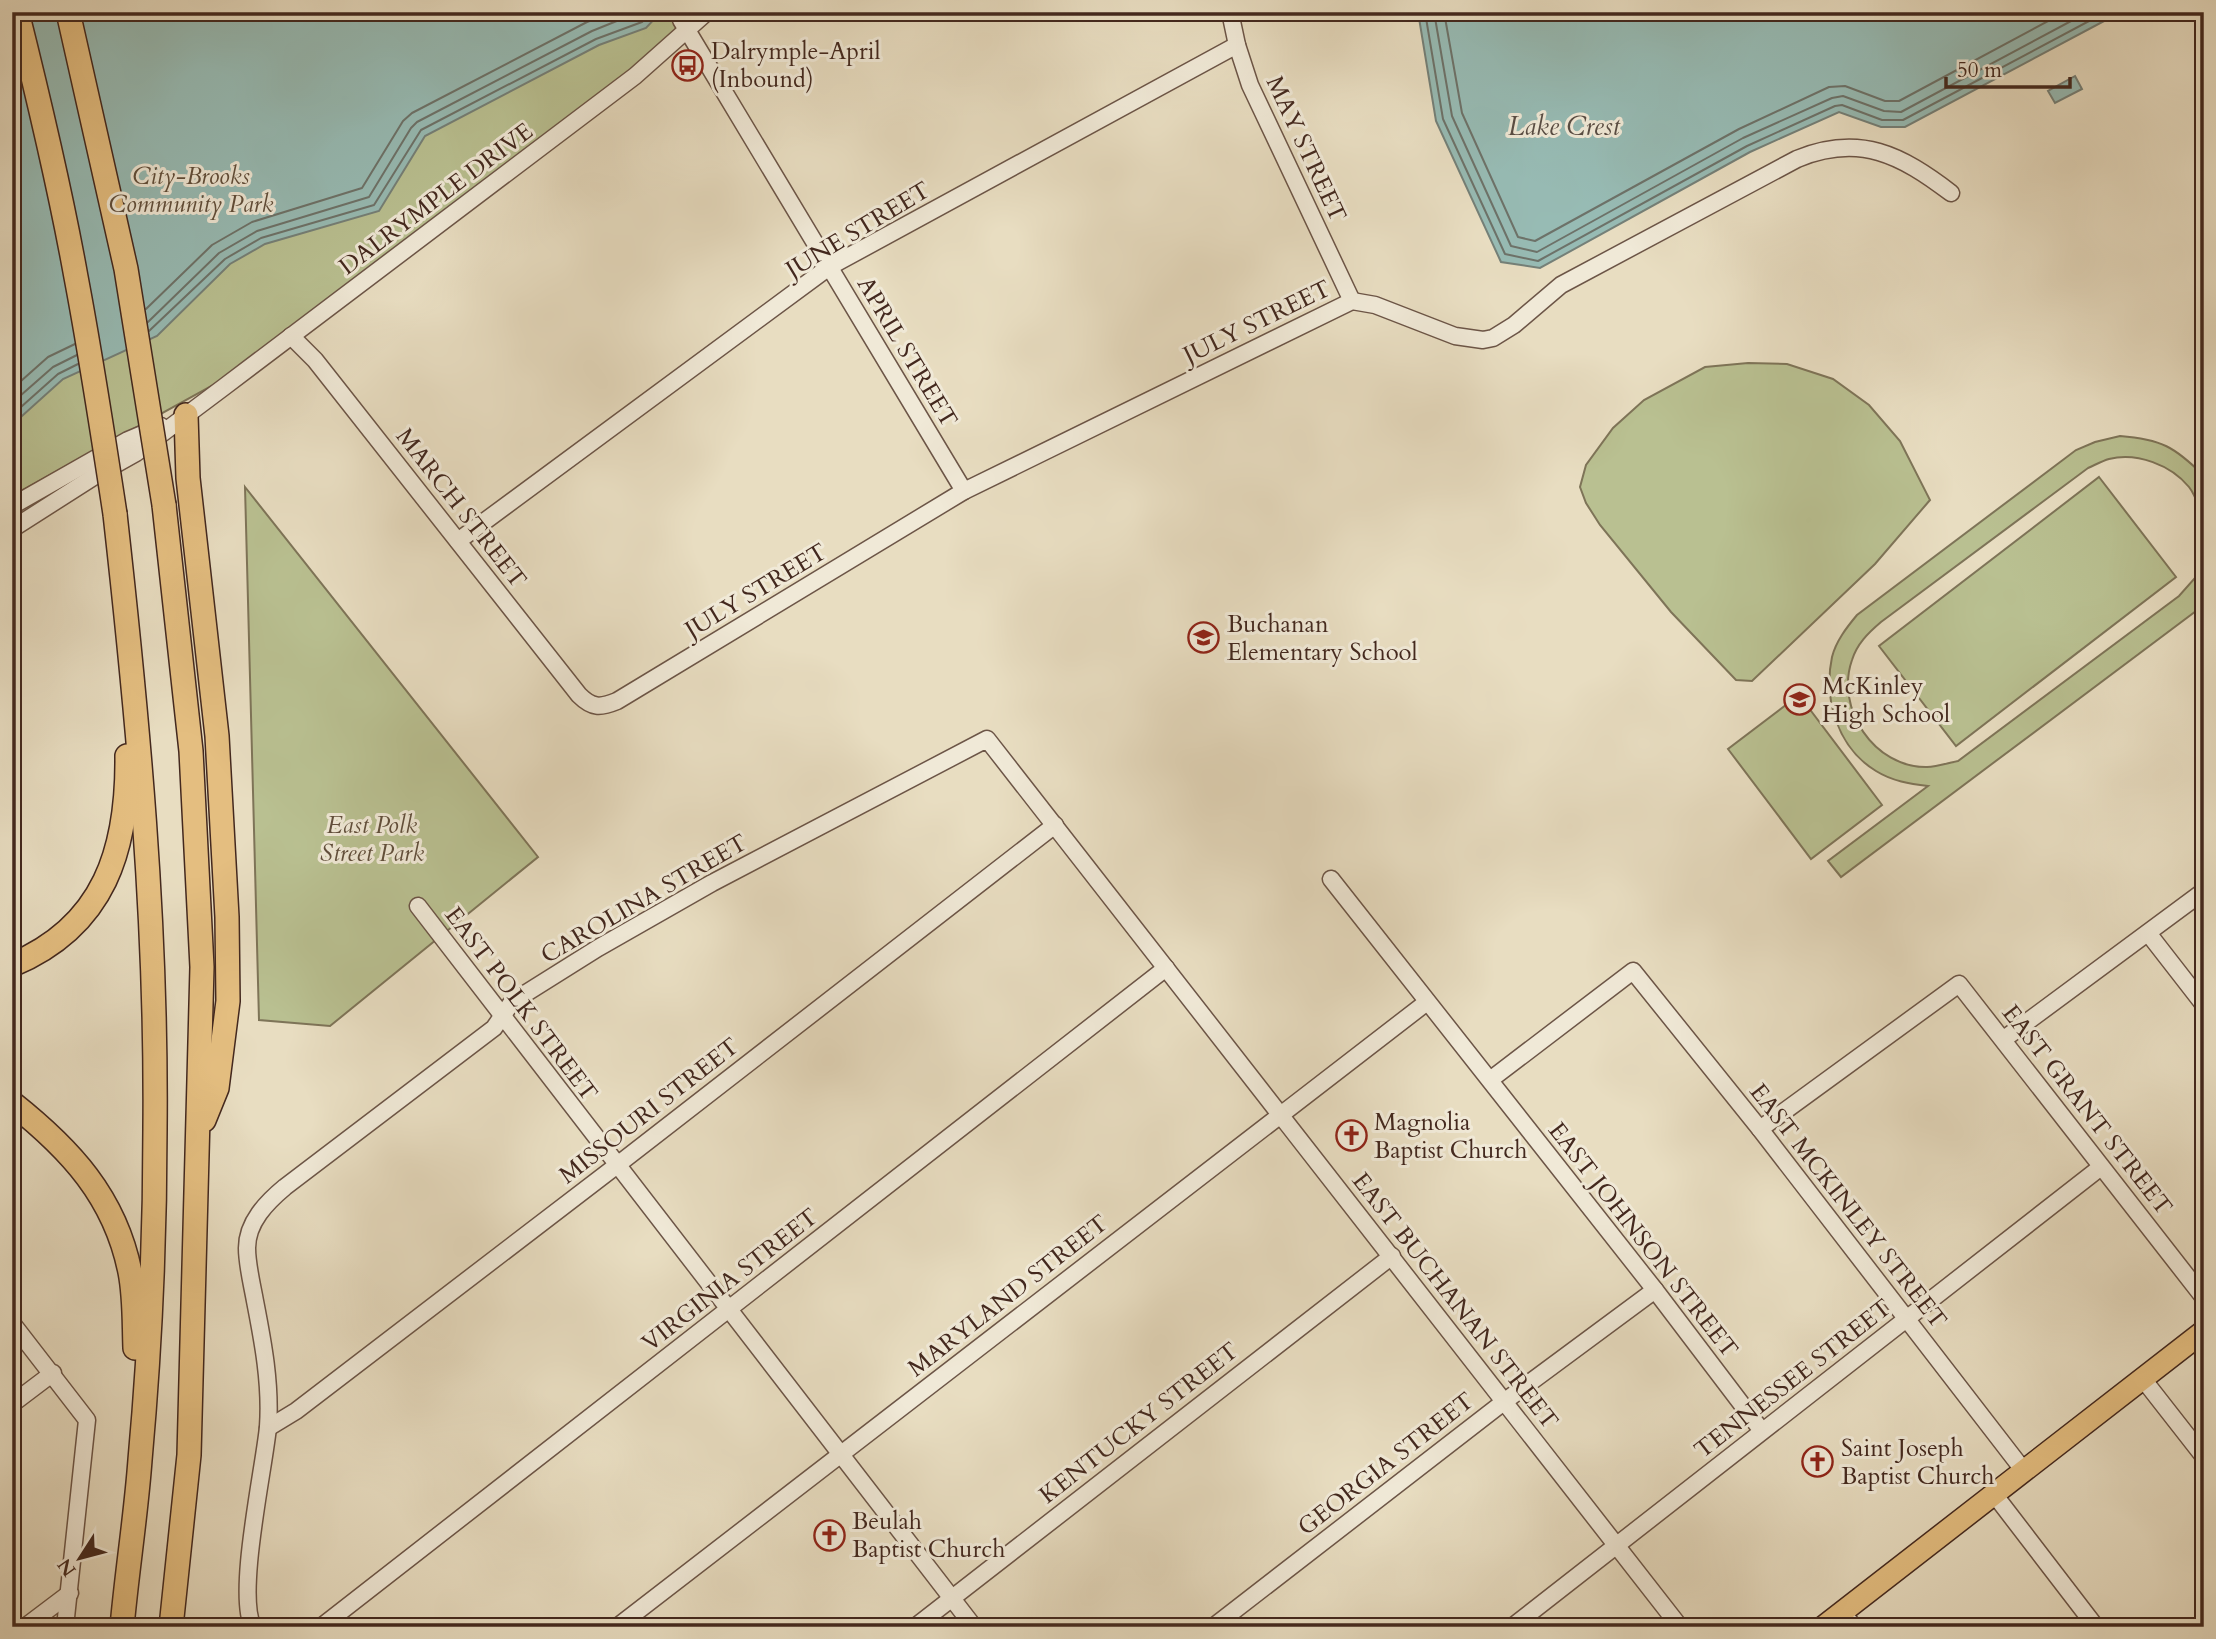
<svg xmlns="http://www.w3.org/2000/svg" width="2216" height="1639" font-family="Cardo,serif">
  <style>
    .green { fill: #b9c091; stroke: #7e7458; stroke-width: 2 }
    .water { fill: #97bbb4; stroke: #758078; stroke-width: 2 }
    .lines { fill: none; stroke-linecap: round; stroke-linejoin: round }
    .shore { stroke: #6d7269; stroke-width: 2 }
    .minor-casing { stroke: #6c5547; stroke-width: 19 }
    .major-casing { stroke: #43281e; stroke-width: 24 }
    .highway-casing { stroke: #43281e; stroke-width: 26 }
    .minor { stroke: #f0e9d7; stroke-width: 16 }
    .major { stroke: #e4be80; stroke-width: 21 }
    .highway { stroke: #e4be80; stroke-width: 23 }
    .highway-bridge-casing { stroke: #43281e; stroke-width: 26; stroke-linecap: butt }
    .highway-bridge { stroke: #e4be80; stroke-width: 23 }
    .labels { text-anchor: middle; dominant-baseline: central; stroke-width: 6; stroke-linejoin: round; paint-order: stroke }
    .poi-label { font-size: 24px; fill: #43281e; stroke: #f0e9d7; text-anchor: start }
    .street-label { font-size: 24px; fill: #43281e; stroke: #f0e9d7 }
    .park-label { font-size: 24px; font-style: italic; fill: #604e3b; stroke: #f0e9d7 }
    .water-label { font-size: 26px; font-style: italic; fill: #584d44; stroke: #f0e9d7 }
  </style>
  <rect width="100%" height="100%" fill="#e8ddc1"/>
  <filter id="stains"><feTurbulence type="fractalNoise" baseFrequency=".00286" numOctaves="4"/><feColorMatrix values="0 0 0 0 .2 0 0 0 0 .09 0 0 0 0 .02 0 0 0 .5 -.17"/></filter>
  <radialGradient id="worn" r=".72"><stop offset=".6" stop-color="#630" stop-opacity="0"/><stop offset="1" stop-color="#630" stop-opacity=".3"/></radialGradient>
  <g class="green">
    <polygon points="12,12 706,12 262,358 12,496"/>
    <polygon points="1748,363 1787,364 1833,379 1869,405 1900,441 1930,500 1875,564 1752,681 1736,680 1671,612 1600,525 1586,503 1580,487 1586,465 1613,428 1644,400 1705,367"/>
    <path d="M2120,436c41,3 55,11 84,40v47c-4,-12 -7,-26 -15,-36 -18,-22 -52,-35 -80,-28 -7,2 -14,6 -21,9l-207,154c-13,11 -24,22 -29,38 -17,48 22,108 75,107 10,0 21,-4 31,-6l221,-165 16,-18 9,-23v50l-363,272 -13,-16 100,-75c-18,-2 -36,-5 -52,-15 -38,-23 -53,-71 -44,-114 4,-16 15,-30 25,-42l219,-165 19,-8z"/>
    <polygon points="2099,477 2176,577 1956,746 1879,646"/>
    <polygon points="245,487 538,857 330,1026 259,1020"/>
    <polygon points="1799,695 1882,805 1811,859 1728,749"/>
  </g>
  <g class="water">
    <polygon points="12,12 661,12 646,28 599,45 425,136 379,211 265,244 230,264 157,336 63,379 12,425"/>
    <polygon points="1418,12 2121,12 1905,127 1881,127 1839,112 1750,152 1540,268 1501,262 1436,121"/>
    <polygon points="2075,76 2082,89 2055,103 2048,91"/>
  </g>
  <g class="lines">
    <g class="shore">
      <polyline points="1425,12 1443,119 1505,254 1538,261 1747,146 1835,106 1842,105 1882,120 1903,120 2106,12"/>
      <polyline points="1434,12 1452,116 1511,246 1537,252 1743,138 1832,98 1843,96 1884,111 1901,112 2088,12"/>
      <polyline points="1444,12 1462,113 1518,237 1535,241 1739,129 1829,87 1845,86 1885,101 1899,101 2065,12"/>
      <polyline points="146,309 212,245 252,222 362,188 403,121 412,113 587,22 613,12"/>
      <polyline points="148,322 219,253 257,231 369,197 411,128 417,122 592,31 639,12"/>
      <polyline points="149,331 225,259 261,238 374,205 421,130 596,39 642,22 652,12"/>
      <polyline points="12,389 48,357 75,344"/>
      <polyline points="12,403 53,367 77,355"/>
      <polyline points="12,415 58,374 78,364"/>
    </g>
    <defs>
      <g id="minor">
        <polyline points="1230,12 1237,45 1250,85 1352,301"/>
        <polyline points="681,20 964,491"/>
        <path d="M291,336l24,24 264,335c13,13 21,13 38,6l347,-210 388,-190 23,4 80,31 28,4 10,-2 21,-13 47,-40 236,-126c63,-26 104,-4 154,34"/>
        <polyline points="12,506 128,440 161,426"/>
        <polyline points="12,529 95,476 136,453 224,387 635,76 707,12"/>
        <polyline points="458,541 829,267 1237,45"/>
        <polyline points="1331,879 1655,1290 1762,1431"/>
        <polyline points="418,906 974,1627"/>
        <polyline points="2148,933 2204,1005"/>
        <polyline points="2004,1039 2204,891"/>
        <polyline points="1490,1080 1633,971 1760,1129 2024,1471"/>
        <polyline points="1760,1129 1959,984 2204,1298"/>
        <polyline points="12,1323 87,1420 65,1627"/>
        <polyline points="2143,1379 2204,1457"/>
        <polyline points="12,1404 53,1373"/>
        <polyline points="268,1428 296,1411 616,1166 1055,825"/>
        <polyline points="1994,1494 2096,1627"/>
        <polyline points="1842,1612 1854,1627"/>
        <polyline points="25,1627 70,1593"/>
        <path d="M253,1627c-17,-33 11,-158 15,-200 3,-43 -5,-85 -13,-126 -3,-17 -8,-36 -8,-53 0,-26 20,-46 38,-61l209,-159 18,-26 86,-54 114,-65 275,-144 693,888"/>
        <polyline points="321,1627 1166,968"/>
        <polyline points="617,1627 1427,1002"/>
        <polyline points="915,1627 1392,1256"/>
        <polyline points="1213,1627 1505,1401 1655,1290"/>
        <polyline points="1512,1627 2101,1167"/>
      </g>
      <polyline id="major" points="1823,1627 2204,1331"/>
      <g id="highway">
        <polyline points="186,415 188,478 217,736 227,917 228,1001 217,1088 204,1120"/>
        <polyline points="164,505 191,751 202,967 189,1455 171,1627"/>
        <path d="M115,514c23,205 42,409 40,615 0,110 -5,221 -15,331 -4,55 -13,111 -18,167"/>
        <path d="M12,965c93,-39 116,-116 115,-209"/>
        <path d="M12,1103c58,46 103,94 118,169 5,25 4,51 5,76"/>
      </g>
    </defs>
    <use href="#minor" class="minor-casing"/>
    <use href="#major" class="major-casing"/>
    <use href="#highway" class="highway-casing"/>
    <use href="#minor" class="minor"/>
    <use href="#major" class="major"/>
    <use href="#highway" class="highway"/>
    <defs>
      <g id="highway-bridge">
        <path d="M17,12c22,88 43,176 59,265 15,79 27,158 39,237"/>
        <polyline points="68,12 126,269 164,505"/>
      </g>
    </defs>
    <use href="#highway-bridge" class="highway-bridge-casing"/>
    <use href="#highway-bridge" class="highway-bridge"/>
  </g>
  <defs>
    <symbol id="bus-ring" viewBox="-11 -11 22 22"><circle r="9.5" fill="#f0e9d7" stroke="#8f2418" stroke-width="1.5"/><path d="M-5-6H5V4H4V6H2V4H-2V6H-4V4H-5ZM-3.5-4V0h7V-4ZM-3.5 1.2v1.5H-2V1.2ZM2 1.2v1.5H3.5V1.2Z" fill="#8f2418"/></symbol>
    <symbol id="school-ring" viewBox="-11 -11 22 22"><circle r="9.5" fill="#f0e9d7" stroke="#8f2418" stroke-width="1.5"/><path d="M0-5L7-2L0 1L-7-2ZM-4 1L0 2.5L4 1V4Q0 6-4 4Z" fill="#8f2418"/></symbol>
    <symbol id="church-ring" viewBox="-11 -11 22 22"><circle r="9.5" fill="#f0e9d7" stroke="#8f2418" stroke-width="1.5"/><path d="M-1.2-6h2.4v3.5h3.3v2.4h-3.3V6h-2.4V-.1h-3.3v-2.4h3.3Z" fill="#8f2418"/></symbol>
  </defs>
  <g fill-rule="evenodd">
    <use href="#bus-ring" x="670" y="48" width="35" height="35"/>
    <use href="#school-ring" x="1186" y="620" width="35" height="35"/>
    <use href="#school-ring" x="1782" y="682" width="35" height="35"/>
    <use href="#church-ring" x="1334" y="1118" width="35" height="35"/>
    <use href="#church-ring" x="1800" y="1444" width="35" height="35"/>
    <use href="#church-ring" x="812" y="1518" width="35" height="35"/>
  </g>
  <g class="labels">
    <g class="poi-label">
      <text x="711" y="51">Dalrymple-April<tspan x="711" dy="28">(Inbound)</tspan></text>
      <text x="1227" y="624">Buchanan<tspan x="1227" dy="28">Elementary School</tspan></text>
      <text x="1822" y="686">McKinley<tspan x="1822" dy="28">High School</tspan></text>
      <text x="1374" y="1122">Magnolia<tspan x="1374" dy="28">Baptist Church</tspan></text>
      <text x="1841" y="1448">Saint Joseph<tspan x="1841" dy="28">Baptist Church</tspan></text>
      <text x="852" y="1521">Beulah<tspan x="852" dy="28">Baptist Church</tspan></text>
    </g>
    <g class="street-label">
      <text transform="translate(1306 149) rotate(65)">MAY STREET</text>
      <text transform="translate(436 199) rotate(-37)">DALRYMPLE DRIVE</text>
      <text transform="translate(858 230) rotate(-31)">JUNE STREET</text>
      <text transform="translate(1257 322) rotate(-26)">JULY STREET</text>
      <text transform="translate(907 352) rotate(59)">APRIL STREET</text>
      <text transform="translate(461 508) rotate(52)">MARCH STREET</text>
      <text transform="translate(756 591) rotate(-31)">JULY STREET</text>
      <text transform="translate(644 899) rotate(-30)">CAROLINA STREET</text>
      <text transform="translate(521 1004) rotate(53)">EAST POLK STREET</text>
      <text transform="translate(2087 1110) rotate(52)">EAST GRANT STREET</text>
      <text transform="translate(649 1111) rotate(-38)">MISSOURI STREET</text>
      <text transform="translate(1848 1206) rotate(52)">EAST MCKINLEY STREET</text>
      <text transform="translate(1643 1240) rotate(52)">EAST JOHNSON STREET</text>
      <text transform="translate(730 1280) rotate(-38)">VIRGINIA STREET</text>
      <text transform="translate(1008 1296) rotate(-38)">MARYLAND STREET</text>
      <text transform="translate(1455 1301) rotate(52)">EAST BUCHANAN STREET</text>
      <text transform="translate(1793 1379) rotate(-38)">TENNESSEE STREET</text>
      <text transform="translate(1139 1423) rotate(-38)">KENTUCKY STREET</text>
      <text transform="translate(1386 1464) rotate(-38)">GEORGIA STREET</text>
    </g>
    <g class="park-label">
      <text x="191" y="176">City-Brooks<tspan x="191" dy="28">Community Park</tspan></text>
      <text x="372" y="825">East Polk<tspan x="372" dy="28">Street Park</tspan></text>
    </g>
    <g class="water-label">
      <text x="1564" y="126">Lake Crest</text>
    </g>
  </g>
  <rect width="2216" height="1639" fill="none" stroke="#e8ddc1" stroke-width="42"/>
  <rect x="14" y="14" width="2188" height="1611" fill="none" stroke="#43281e" stroke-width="3.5"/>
  <rect x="21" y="21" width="2174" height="1597" fill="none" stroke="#43281e" stroke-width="2"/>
  <g transform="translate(80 1558) rotate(234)" stroke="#f0e9d7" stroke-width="5" paint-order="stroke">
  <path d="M0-5L12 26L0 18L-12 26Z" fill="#43281e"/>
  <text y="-10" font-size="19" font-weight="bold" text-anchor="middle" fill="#43281e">N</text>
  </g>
  <path d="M1946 77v10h124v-10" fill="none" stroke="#43281e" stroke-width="3.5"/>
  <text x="1957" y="77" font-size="21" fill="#43281e" stroke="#f0e9d7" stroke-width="5" paint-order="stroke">50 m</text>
  <rect width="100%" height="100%" filter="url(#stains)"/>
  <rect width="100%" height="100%" fill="url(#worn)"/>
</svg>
